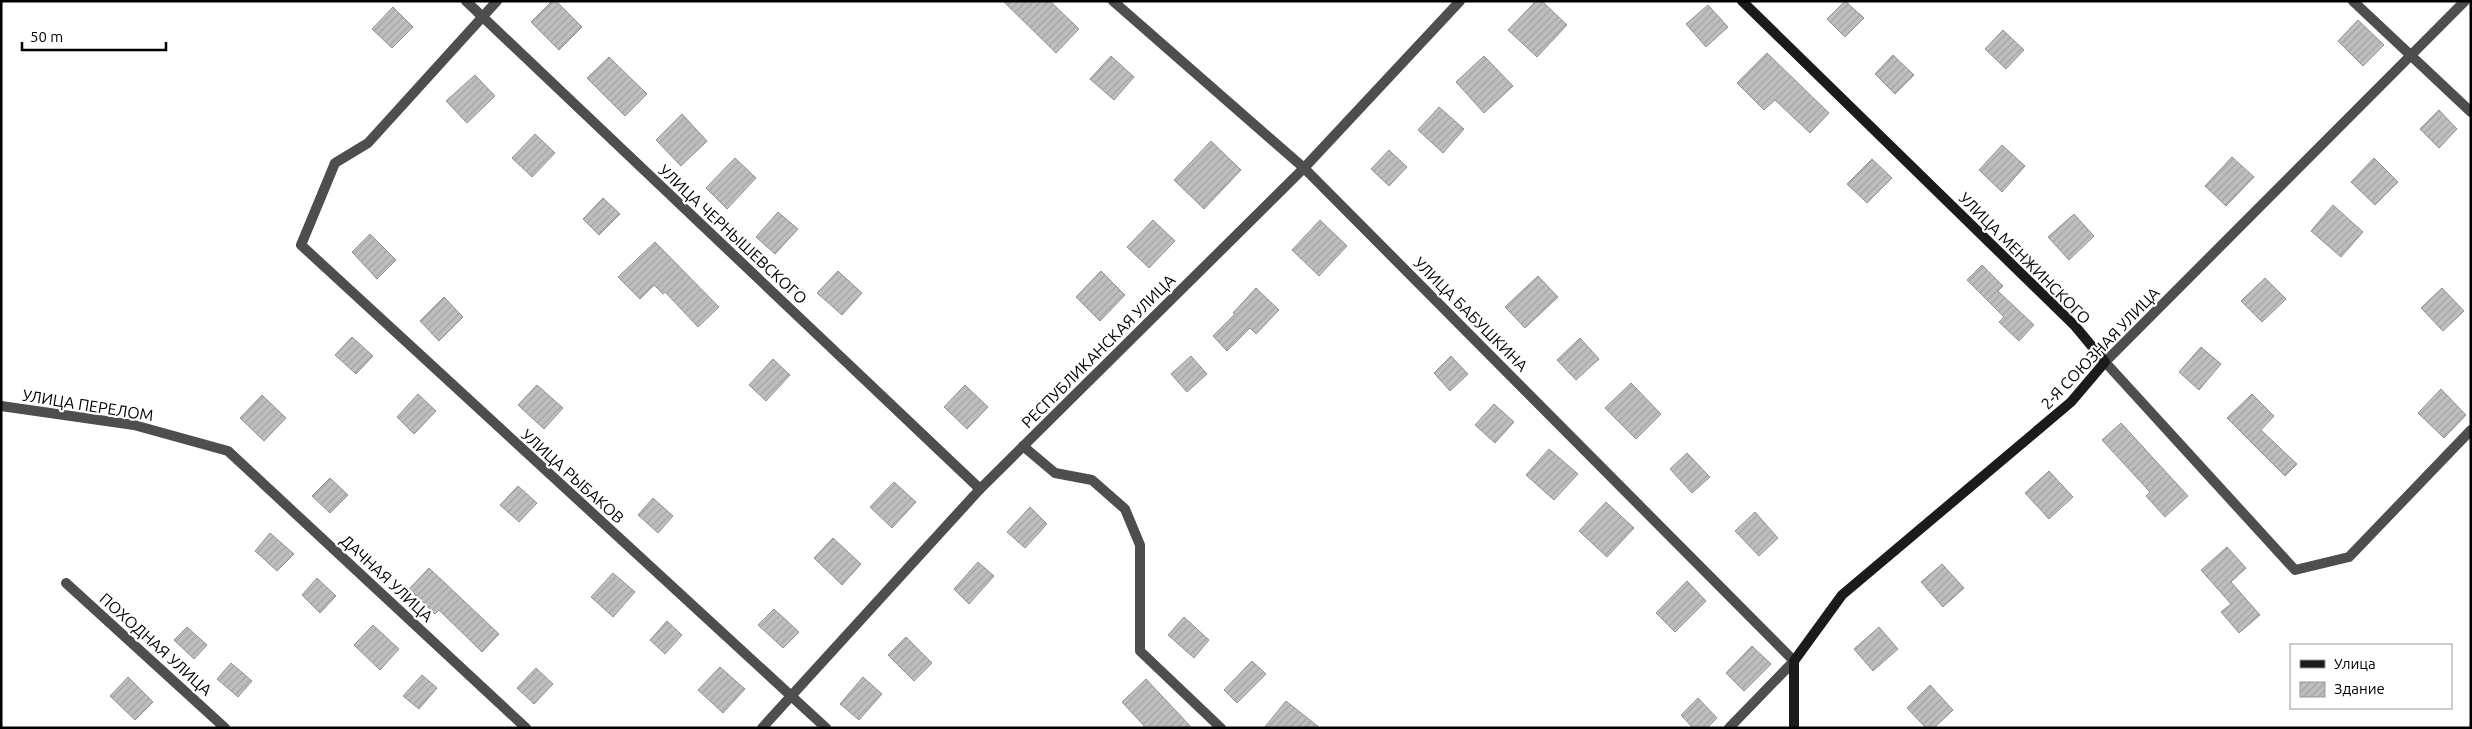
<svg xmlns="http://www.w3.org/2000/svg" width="2472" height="729" font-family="Ubuntu,sans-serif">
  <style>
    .building { fill: url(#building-hatch); stroke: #929292 }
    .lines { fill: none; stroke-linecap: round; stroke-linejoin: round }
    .minor { stroke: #4e4e4e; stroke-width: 10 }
    .secondary { stroke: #1b1b1b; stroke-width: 10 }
    .labels { text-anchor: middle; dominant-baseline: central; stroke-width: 4.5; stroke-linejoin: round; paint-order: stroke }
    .street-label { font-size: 16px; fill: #000; stroke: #fff }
  </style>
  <defs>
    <pattern id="building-hatch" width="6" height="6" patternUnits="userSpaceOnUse" patternTransform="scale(1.25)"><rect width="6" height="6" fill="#bebebe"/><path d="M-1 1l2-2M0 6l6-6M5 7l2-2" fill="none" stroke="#a2a2a2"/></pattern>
  </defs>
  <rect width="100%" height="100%" fill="#fff"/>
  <g class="building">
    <polygon points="552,1 556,1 582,27 559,50 531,22"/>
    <polygon points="1003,1 1050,1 1079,29 1056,53"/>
    <polygon points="1536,1 1542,1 1567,25 1537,57 1508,30"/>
    <polygon points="1845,1 1864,18 1845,37 1827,19"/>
    <polygon points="1708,5 1728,27 1706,47 1686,24"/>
    <polygon points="393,7 413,27 392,48 372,29"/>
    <polygon points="2358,20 2384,45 2363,66 2338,41"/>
    <polygon points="2003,30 2024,50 2006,69 1985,49"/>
    <polygon points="1767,53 1829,113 1810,133 1775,100 1764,110 1737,83"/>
    <polygon points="1893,55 1914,75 1895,94 1875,74"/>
    <polygon points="1111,56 1134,77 1114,100 1090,79"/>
    <polygon points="1484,56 1513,86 1484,113 1456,82"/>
    <polygon points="609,57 647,94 625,116 587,78"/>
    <polygon points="475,75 495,96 467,123 446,101"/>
    <polygon points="1439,107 1464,129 1443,153 1418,130"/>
    <polygon points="2439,110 2457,129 2439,148 2420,129"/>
    <polygon points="682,114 707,141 681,166 656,140"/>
    <polygon points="535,134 555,153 532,177 512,158"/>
    <polygon points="1211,141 1241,170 1204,209 1174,180"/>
    <polygon points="2002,145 2025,166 2002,192 1979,170"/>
    <polygon points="1389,150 1407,167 1389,186 1371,169"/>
    <polygon points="2232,157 2254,177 2226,206 2205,186"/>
    <polygon points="735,158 756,178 727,209 706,188"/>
    <polygon points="2374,158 2398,182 2375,205 2351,182"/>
    <polygon points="1872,159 1892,178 1867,203 1847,184"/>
    <polygon points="603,198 620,214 599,235 583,219"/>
    <polygon points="2333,205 2363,232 2341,257 2311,231"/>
    <polygon points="778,212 798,229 775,254 756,237"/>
    <polygon points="2074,214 2094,236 2069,260 2048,237"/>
    <polygon points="1153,220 1175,241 1149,268 1127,247"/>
    <polygon points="1320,220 1347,246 1319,276 1292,250"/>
    <polygon points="370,234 396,260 377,279 352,252"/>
    <polygon points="655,242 719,307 698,327 665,292 663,294 654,285 640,299 618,277"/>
    <polygon points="1982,265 2003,286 1998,291 2034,325 2019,341 1999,322 2004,317 1967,280"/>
    <polygon points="838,271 862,293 842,315 817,293"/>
    <polygon points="1101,271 1125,295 1100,321 1076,297"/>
    <polygon points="1538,276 1558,297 1525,328 1505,307"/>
    <polygon points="2265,278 2286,299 2262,322 2241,301"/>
    <polygon points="1256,288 1279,310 1256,334 1250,328 1227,351 1213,336 1235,314 1233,313"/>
    <polygon points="2442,288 2464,311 2443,331 2421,308"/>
    <polygon points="444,297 463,317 439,341 420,321"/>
    <polygon points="352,337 373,356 356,374 335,355"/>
    <polygon points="1580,338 1599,359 1576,380 1557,360"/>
    <polygon points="2201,347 2221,364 2199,390 2179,372"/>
    <polygon points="1191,356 1207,374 1187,392 1171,374"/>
    <polygon points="1451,356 1468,374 1450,391 1434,373"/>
    <polygon points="773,359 790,375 766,401 749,385"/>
    <polygon points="1631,383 1661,414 1636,439 1605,408"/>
    <polygon points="537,385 563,408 544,429 518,405"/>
    <polygon points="965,385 988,407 967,429 944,407"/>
    <polygon points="2441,389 2466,415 2444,438 2418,413"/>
    <polygon points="418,394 436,411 414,434 397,417"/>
    <polygon points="2252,394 2274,416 2261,430 2297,464 2285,476 2227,418"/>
    <polygon points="262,395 286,418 264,441 240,418"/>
    <polygon points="1494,404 1514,422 1495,443 1475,425"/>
    <polygon points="2121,423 2188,496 2165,517 2146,496 2150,492 2102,440"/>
    <polygon points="1549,449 1578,474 1554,500 1526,475"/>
    <polygon points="1687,453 1710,477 1692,493 1670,469"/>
    <polygon points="2049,471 2073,497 2049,519 2025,493"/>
    <polygon points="330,478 348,495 330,513 312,496"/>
    <polygon points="894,482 916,502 892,528 870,507"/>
    <polygon points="518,486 537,503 519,522 500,505"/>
    <polygon points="653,498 673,516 658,533 638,515"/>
    <polygon points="1606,502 1634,528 1607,557 1579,531"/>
    <polygon points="1030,507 1047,524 1025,548 1007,532"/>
    <polygon points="1755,512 1778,538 1759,556 1735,531"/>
    <polygon points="270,533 294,554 277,571 255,551"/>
    <polygon points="833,538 861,564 842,585 814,558"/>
    <polygon points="2227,547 2246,568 2231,582 2260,615 2239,633 2221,612 2231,604 2201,570"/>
    <polygon points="978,562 994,576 969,604 954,589"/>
    <polygon points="1942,564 1964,588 1943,607 1921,582"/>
    <polygon points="429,568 499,634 482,652 439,610 435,614 409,589"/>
    <polygon points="613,573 635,592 613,617 591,597"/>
    <polygon points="317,578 336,596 320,613 302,595"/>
    <polygon points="1687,581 1706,601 1675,632 1656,613"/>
    <polygon points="774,609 799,632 783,648 758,625"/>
    <polygon points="1184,617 1209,640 1194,658 1168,635"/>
    <polygon points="667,621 682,635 665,654 650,640"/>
    <polygon points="373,625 399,649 380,670 354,645"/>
    <polygon points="187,627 207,645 194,659 174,640"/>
    <polygon points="1879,627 1898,649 1873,671 1854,649"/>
    <polygon points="906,637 932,663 914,681 888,655"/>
    <polygon points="1752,646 1771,664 1744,691 1726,673"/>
    <polygon points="1252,661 1266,674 1237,703 1224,690"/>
    <polygon points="231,663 252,681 238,697 217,679"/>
    <polygon points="720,667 745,689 723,713 698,690"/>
    <polygon points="536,668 553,684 534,704 517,688"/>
    <polygon points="422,675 437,688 419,709 403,696"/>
    <polygon points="128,677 153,702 135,720 110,696"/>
    <polygon points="863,677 882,694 859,720 840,704"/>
    <polygon points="1146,679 1192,728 1146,728 1122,702"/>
    <polygon points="1930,685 1953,710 1934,728 1926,728 1907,708"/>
    <polygon points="1698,698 1717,718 1707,728 1693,728 1681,715"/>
    <polygon points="1286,701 1320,728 1264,728"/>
  </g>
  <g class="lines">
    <g class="minor">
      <polyline points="466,1 980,489"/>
      <polyline points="497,1 368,143 335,163 301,245 826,728"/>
      <polyline points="1113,1 1304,168 1794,661 1729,728"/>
      <polyline points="2353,1 2471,112"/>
      <polyline points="2465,1 2105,362 2295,570 2349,557 2471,430"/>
      <polyline points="1,406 134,425 228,451 526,728"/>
      <polyline points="1023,446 1055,473 1092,480 1125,509 1140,545 1140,651 1221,728"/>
      <polyline points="66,583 225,728"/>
      <polyline points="762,728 980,489 1304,168 1460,1"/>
    </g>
    <polyline class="secondary" points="1742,1 2075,326 2105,362 2071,402 1842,595 1794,661 1794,728"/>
  </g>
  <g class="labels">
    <g class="street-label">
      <text transform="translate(733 234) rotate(43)">УЛИЦА ЧЕРНЫШЕВСКОГО</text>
      <text transform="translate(2025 258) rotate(45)">УЛИЦА МЕНЖИНСКОГО</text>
      <text transform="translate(1471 314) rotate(45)">УЛИЦА БАБУШКИНА</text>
      <text transform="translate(2100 348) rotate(-46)">2-Я СОЮЗНАЯ УЛИЦА</text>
      <text transform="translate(1098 351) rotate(-45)">РЕСПУБЛИКАНСКАЯ УЛИЦА</text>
      <text transform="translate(88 405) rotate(9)">УЛИЦА ПЕРЕЛОМ</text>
      <text transform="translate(573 476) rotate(42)">УЛИЦА РЫБАКОВ</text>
      <text transform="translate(387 578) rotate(43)">ДАЧНАЯ УЛИЦА</text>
      <text transform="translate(156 644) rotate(42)">ПОХОДНАЯ УЛИЦА</text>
    </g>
  </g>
  <rect width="2472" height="729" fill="none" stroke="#000000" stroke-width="5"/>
  <rect x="2290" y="644" width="162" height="65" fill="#ffffff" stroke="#999999"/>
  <rect x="2300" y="660" width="25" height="8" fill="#1b1b1b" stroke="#999999"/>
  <text x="2334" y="669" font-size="15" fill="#000000">Улица</text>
  <rect x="2300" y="682" width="25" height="15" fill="url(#building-hatch)" stroke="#999999"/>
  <text x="2334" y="694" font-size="15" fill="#000000">Здание</text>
  <path d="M22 42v8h144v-8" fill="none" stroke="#000000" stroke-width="2.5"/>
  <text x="30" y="42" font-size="15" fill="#000000" stroke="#ffffff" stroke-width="4" paint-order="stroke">50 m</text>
</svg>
